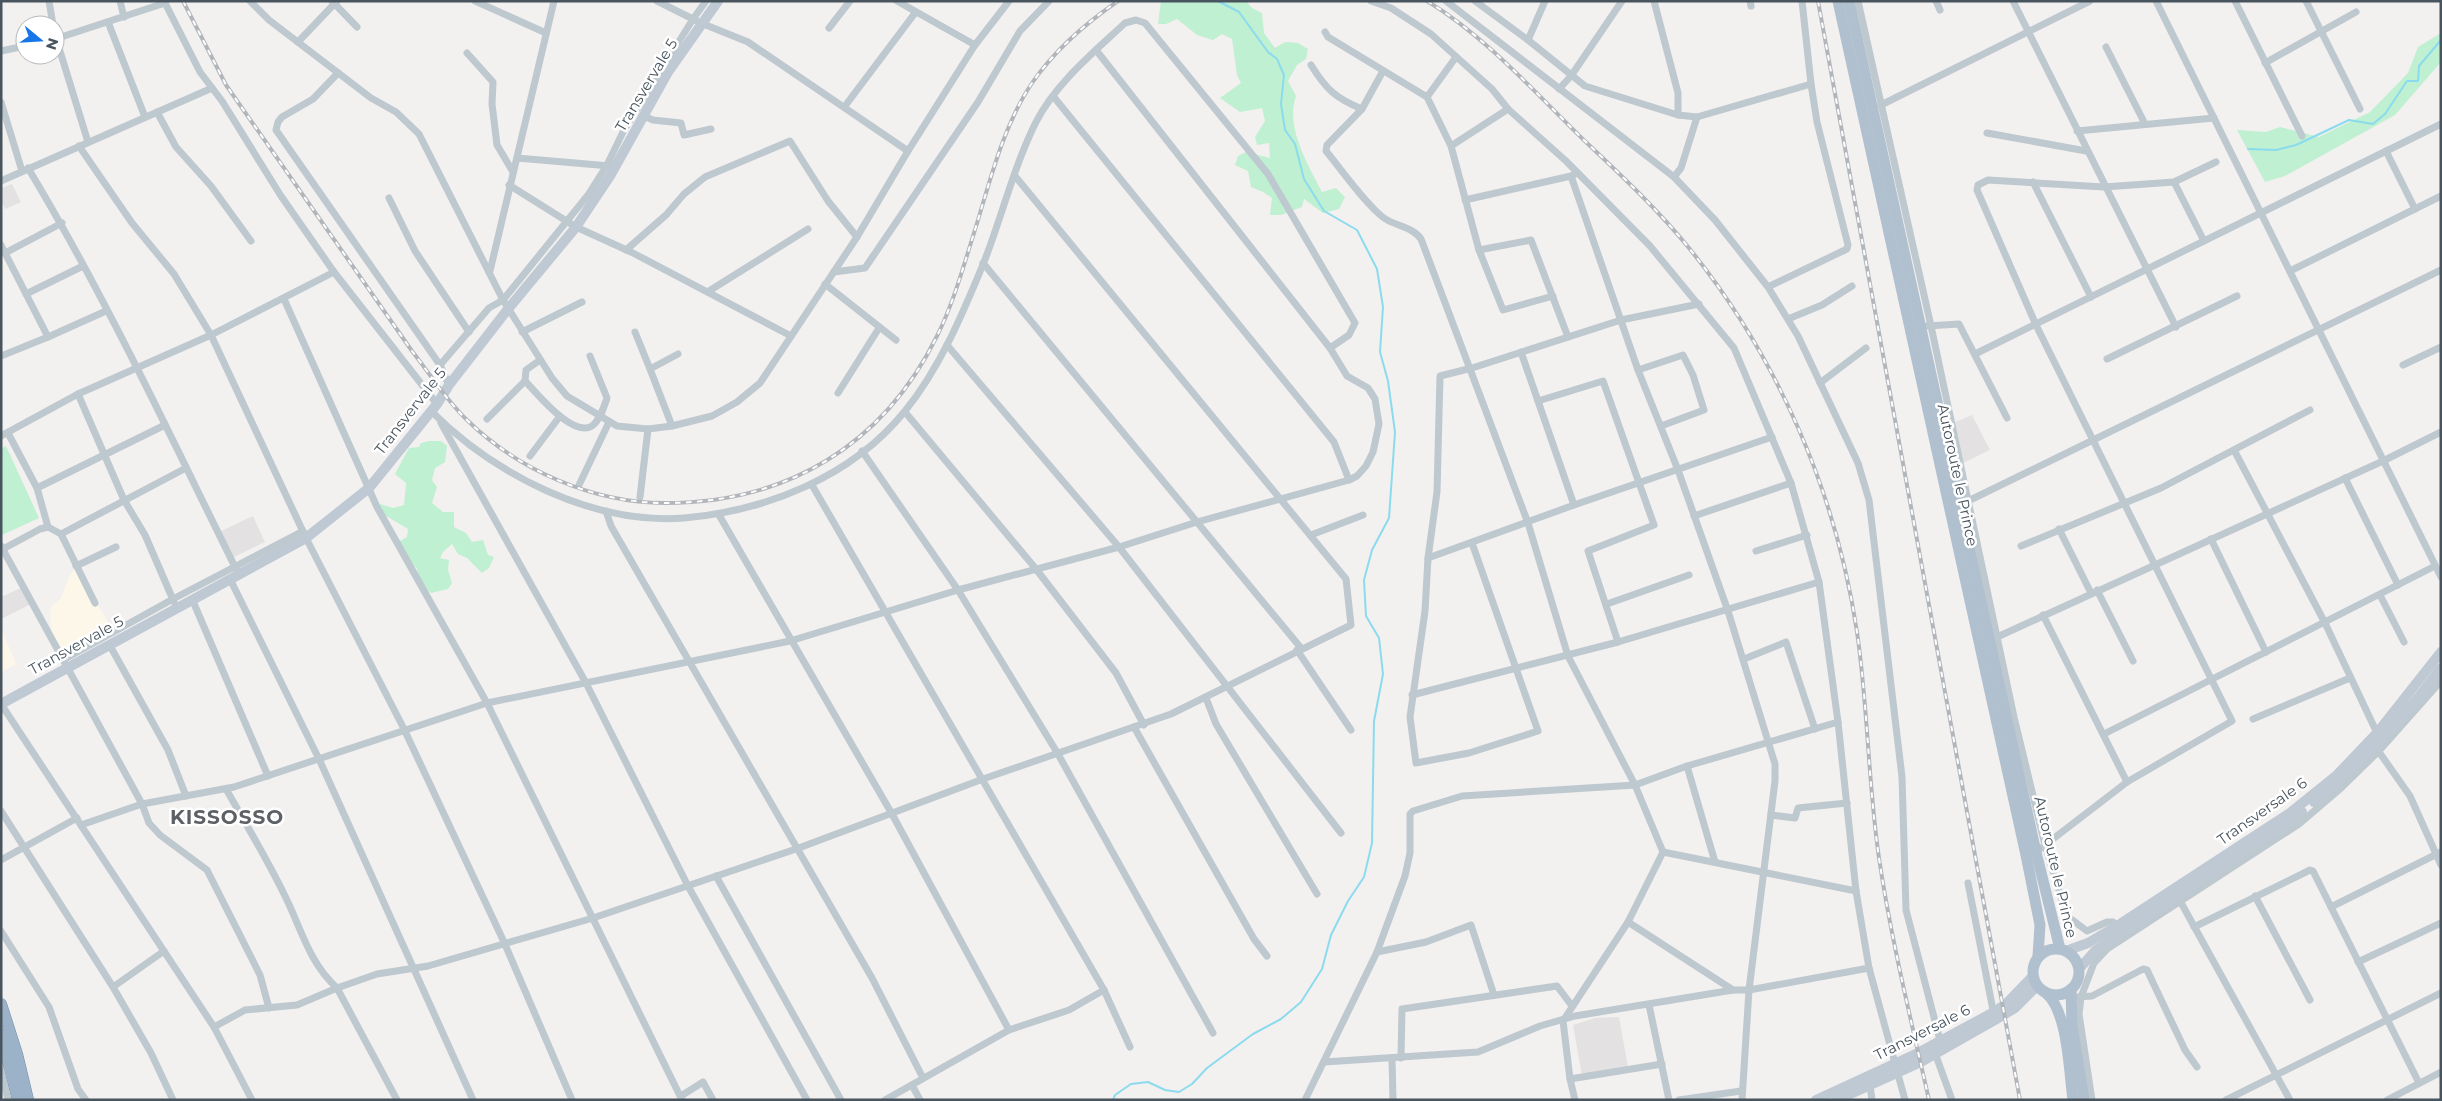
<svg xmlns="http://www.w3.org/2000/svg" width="2442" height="1101" font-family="Montserrat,sans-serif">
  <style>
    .commercial { fill: #fdf7ea }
    .education { fill: #e4e1e2 }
    .green { fill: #bff0d1 }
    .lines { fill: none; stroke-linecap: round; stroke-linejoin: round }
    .stream { stroke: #8bdbee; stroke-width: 2 }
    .trunk-casing { stroke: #738fac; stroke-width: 12 }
    .minor { stroke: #bec8cf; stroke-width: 7 }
    .secondary { stroke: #bec9d4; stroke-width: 10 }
    .primary { stroke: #b0c0cf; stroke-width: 11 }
    .trunk { stroke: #9cb2c8; stroke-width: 11 }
    .rail-casing { stroke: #b2b6bb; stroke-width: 4 }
    .rail { stroke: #fff; stroke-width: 2; stroke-dasharray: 5.5; stroke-linecap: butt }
    .labels { text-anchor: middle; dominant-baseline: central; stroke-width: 5; stroke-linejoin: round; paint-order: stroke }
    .street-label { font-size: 15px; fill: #48545e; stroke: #fff }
    .district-label { font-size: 20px; font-weight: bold; letter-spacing: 1px; fill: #5d6165; stroke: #fff }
  </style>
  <rect width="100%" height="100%" fill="#f3f0f0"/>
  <g class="commercial">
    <polygon points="75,568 110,625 98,637 69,655 59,647 52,632 50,618 51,607 61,598 69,577"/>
    <polygon points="1,628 16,664 1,672"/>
  </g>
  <g class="education">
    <polygon points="12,184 21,202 5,209 1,200 1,188"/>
    <polygon points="1972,415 1990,450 1961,464 1953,423"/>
    <polygon points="253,516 265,542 234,557 228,546 241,540 228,546 221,531"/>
    <polygon points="21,588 31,604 1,619 1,597"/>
    <polygon points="1619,1017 1628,1067 1582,1076 1573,1025 1595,1018"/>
  </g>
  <g class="green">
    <path d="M1161,1h85l6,7 10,5 2,20 11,15 10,-6 13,1 10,6 -2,10 -9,6 -9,16 8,15c-11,31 12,69 26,96l14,-4 9,9 -6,12 -16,4 -19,-14 -2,8 -21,8h-11l2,-17 -9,-6 -12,-5 -3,-16 -13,-6 3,-9 8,-4 24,6 -1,-15 -12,2 -2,-8 10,-16 -3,-13 -22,4 -20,-14 21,-15 -4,-8 -5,-36 -10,-5 -9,6 -16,-5 -20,-16 -11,5h-8z"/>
    <polygon points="2441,33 2441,62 2395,115 2285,176 2265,182 2237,130 2266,132 2280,127 2319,137 2370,112 2408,73 2418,47"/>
    <path d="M429,441h12l6,5 -2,16 -10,6 -3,12 5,7 -5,16 11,9h11v15l12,6 6,9 11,-2 5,15 6,2 -5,11 -7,5 -15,-15 -9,-4 -6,-10 -9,8 -3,6 9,2 -1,10 4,13 -4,6 -17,4 -15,-12 1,-12c-10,-14 -17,-6 -17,-28l7,-4 1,-8 -20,-12 -11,-2 3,-11 13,4 11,-3 2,-22 -11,-9 14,-26 10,-1 2,-4z"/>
    <polygon points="6,446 39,518 2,535 1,449"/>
  </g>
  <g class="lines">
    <g class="stream">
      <polyline points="2248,149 2276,150 2296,145 2349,120 2373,124 2385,114 2407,81 2418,81 2419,66 2441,40"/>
      <polyline points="1113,1100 1115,1095 1131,1084 1148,1082 1165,1090 1179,1092 1192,1084 1207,1068 1253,1034 1281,1019 1301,1002 1322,969 1331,935 1348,901 1364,877 1372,843 1374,721 1383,674 1379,638 1366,616 1364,580 1372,550 1389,518 1395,432 1388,381 1380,352 1383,307 1377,269 1357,230 1324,211 1304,179 1295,144 1285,130 1281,104 1284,75 1277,59 1268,52 1239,12 1218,1"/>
    </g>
    <defs>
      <g id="trunk">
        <polyline points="1,1004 17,1054 28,1100"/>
        <polyline points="1,1035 18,1100"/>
      </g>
    </defs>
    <use href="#trunk" class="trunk-casing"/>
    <g class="minor">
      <polyline points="49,1 53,25"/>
      <polyline points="120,1 124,17"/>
      <polyline points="164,1 200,72 222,101 281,196 334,272 437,404"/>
      <polyline points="250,1 269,20 371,98 396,112 419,134 503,300 552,378 567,396 617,426 648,429 672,426 712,416 737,402 760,383 857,237 908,151 975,45 1009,1"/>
      <polyline points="332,1 357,27"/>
      <polyline points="475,1 546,33"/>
      <polyline points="657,1 701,23 748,42 908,151"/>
      <polyline points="897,1 975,45"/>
      <polyline points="1371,1 1391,8 1431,34 1492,89 1508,109 1566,161 1650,246 1734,348 1791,483 1819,582 1838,722 1856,891 1869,968 1905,1100"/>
      <polyline points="1446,1 1674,177 1715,220 1768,287 1798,336 1858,463 1869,500 1902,777 1906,910 1941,1044"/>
      <polyline points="1475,1 1528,40 1585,86 1678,115 1697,117 1811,84 1802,1"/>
      <polyline points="1654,1 1678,93 1678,115"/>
      <polyline points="1750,1 1751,6"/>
      <polyline points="1858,1 1931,326 2014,717 2045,845 2067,916 2087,931 2107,922 2113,922 2118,928"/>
      <polyline points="1936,1 1940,10"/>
      <polyline points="2013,1 2176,327"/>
      <polyline points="2156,1 2441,577"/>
      <polyline points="2235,1 2302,136"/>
      <polyline points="2306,1 2360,109"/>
      <polyline points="108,22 145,117"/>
      <polyline points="829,28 850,1"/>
      <polyline points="1325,32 1328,37 1427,97 1451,146"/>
      <polyline points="55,35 88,142"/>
      <polyline points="55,39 165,3"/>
      <polyline points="1528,40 1545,1"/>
      <polyline points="298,42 337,1"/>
      <polyline points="2106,47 2145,124"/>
      <polyline points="1,51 25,46"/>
      <polyline points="467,53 493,82 492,104 497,145 513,172"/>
      <polyline points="2265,63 2356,12"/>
      <path d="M1311,65c15,24 24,33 51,44"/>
      <path d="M1383,71l-21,38 -35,36 -1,6c15,18 41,55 58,67 11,8 29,9 37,21l107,284 40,133 67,129 28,67 -35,70 -65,99 7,58 5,21"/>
      <polyline points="338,73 313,99 282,117 278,122 276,130 440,365 449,385"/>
      <polyline points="1559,89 1571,76 1622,1"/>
      <polyline points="1053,96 1334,442 1349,480"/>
      <polyline points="1427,97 1456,57"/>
      <polyline points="1,102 22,171"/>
      <polyline points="1881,105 2090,1"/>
      <polyline points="845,106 915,13"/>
      <polyline points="1508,109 1451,146 1479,250 1503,310 1553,296"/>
      <polyline points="157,112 176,147 211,186 251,241"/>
      <polyline points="644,116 653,120 681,123 684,135 711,129"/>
      <polyline points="2077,131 2214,118"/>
      <polyline points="1987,133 2086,151"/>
      <polyline points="79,146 132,223 174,274 211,335 306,538 404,729 504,942 572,1100"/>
      <polyline points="2386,151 2415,209"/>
      <polyline points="517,158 610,166"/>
      <path d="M28,168c79,131 143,270 211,407"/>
      <polyline points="1571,176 1638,370 1678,470 1728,611 1775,764 1775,781 1749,990 1742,1100"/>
      <polyline points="1674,177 1681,168 1697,117"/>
      <polyline points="1,181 212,88"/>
      <polyline points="2033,182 2091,297"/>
      <polyline points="2174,182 2204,241"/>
      <polyline points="509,185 576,227 631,252 791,336"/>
      <polyline points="389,198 415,251 469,332"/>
      <polyline points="1465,200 1571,176 1575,174"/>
      <polyline points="1,245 48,337 106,311"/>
      <polyline points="626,250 666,215 684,194 705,177 790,141 828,201 857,237"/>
      <polyline points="1479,250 1531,240 1568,337"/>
      <polyline points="5,253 62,223"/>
      <polyline points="983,263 1301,648"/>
      <polyline points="490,271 554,1"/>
      <polyline points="2290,271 2441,196"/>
      <polyline points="834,272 865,268 978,102 1020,31 1049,1"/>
      <polyline points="825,284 896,340"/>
      <polyline points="1768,287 1847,249 1848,245 1817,122 1811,84"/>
      <polyline points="709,291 808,229"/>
      <polyline points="26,294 83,266"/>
      <polyline points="284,299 377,507 487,703 682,1100"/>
      <polyline points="1788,319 1822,305 1852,286"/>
      <polyline points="1927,326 1959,324 2007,418"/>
      <polyline points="522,332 582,302"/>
      <polyline points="635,332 650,369"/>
      <polyline points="947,345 1119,547 1341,833"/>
      <polyline points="1521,352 1574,505"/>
      <polyline points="1975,354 2441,124"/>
      <polyline points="1,356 48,337"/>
      <polyline points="2107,359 2237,296"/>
      <path d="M540,360l-14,10 -1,11c12,12 47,57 67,45 8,-6 12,-19 15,-28l-17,-42"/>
      <polyline points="440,365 489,308 503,300 588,195 607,165 623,132 693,19 706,1"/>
      <polyline points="2403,365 2441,347"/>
      <polyline points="1638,370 1683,355 1693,375 1704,410 1661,426"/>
      <polyline points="1820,383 1866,348"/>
      <polyline points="838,393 879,328"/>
      <polyline points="78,394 124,500 145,535 174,602"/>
      <polyline points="1538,401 1603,381 1654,525 1588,551 1618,642"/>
      <path d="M431,411c63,63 161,114 253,107 82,-7 168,-41 221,-107 35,-43 58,-98 79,-149 18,-46 30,-96 52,-140 20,-39 57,-69 89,-99l11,-3 9,3 123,151 87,149 -6,12 -19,13"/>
      <polyline points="905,412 1036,569 1116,673 1144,725"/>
      <polyline points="487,419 525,381"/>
      <polyline points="441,423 586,683 688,886 807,1100"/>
      <polyline points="672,426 650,369 678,354"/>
      <polyline points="8,433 37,488 48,527"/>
      <polyline points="1,436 78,394 211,335 334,272"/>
      <polyline points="2234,450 2325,623 2377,733"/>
      <polyline points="862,451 958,590 1058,754 1213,1033"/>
      <polyline points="530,456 560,416"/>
      <polyline points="2345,478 2398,585"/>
      <polyline points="579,485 609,422"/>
      <polyline points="812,485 1104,990 1130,1047"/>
      <polyline points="37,488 165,425"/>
      <polyline points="640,497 648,429"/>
      <polyline points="1964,503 2441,270"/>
      <polyline points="606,511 611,526 872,978 923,1078"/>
      <polyline points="719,515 892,814 1009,1030"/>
      <polyline points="1694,516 1791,483"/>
      <polyline points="2059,529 2091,593"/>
      <polyline points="61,534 95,603"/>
      <polyline points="1311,535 1363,515"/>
      <polyline points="2211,539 2266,652"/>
      <polyline points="1472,543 1538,731 1469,753 1416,763 1410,717 1425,611 1428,558 1437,492 1440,376 1472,368 1621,320 1699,304"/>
      <polyline points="1,546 142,804 149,823 160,835 207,870 260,975 269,1008"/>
      <polyline points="2021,546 2161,488 2310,410"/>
      <polyline points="3,549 40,529 48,527 61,534 186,468"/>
      <polyline points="1756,551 1807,535"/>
      <polyline points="1428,558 1574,505 1772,437"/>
      <polyline points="76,566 116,547"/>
      <polyline points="230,579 319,759 473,1100"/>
      <polyline points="2097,590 2133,661"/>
      <polyline points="2380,595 2404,642"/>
      <polyline points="192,599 268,776"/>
      <polyline points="1607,604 1689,575"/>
      <polyline points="2043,615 2127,782"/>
      <polyline points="1995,638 2383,461 2441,432"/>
      <polyline points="109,644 168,750 186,796"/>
      <polyline points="1297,650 1351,730"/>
      <polyline points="1744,659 1786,642 1815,729"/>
      <polyline points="63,660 173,599 303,531"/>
      <polyline points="1412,695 1618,642 1819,582"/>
      <polyline points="1206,698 1216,724 1317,894"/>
      <polyline points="1,704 214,1027 252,1100"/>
      <polyline points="2253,719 2350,678"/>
      <polyline points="1134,727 1254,939 1267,956"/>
      <polyline points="2104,734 2435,566"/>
      <polyline points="2377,749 2410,796 2441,865"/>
      <polyline points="1687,766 1715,862"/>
      <path d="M226,789c20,35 41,70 59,107 16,32 24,67 52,92l60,112"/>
      <polyline points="1,811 113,987 151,1053 173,1100"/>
      <polyline points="1771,815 1795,818 1798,808 1847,803"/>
      <polyline points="81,825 142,804 234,787 487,703 790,641 958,590 1119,547 1197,522 1349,480 1357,476 1366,466 1373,452 1379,424 1375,399 1368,388 1347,376 1330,348 1096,50"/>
      <polyline points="1663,852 1856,891"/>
      <polyline points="2036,852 2127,782 2232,721 2036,325 1977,190 1978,185 1988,180 2104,187 2174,182 2216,162"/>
      <polyline points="1,860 77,818"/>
      <polyline points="716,876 841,1100"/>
      <polyline points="1968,883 1994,1015"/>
      <polyline points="2255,896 2310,1000"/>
      <polyline points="2179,899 2290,1100"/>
      <polyline points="2331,907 2441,852"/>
      <polyline points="1628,922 1733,990"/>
      <polyline points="2194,927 2310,870 2313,871 2419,1083"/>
      <polyline points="1,931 49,1007 78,1089 86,1100"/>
      <polyline points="1377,952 1426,942 1471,925 1494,995"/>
      <polyline points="2358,962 2441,923"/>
      <polyline points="113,987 164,951"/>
      <polyline points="2077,997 2092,996 2143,969 2147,970 2185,1050 2197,1067"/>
      <polyline points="1649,1005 1669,1100"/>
      <polyline points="214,1027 245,1010 297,1005 337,988 377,974 428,966 593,918 796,849 983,779 1171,714 1351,625 1346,579 1015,176"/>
      <polyline points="1935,1053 1952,1100"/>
      <polyline points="1401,1058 1402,1009 1557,986 1572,1006"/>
      <polyline points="1392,1059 1393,1100"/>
      <polyline points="1324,1062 1478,1052 1540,1026 1575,1016 1733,990 1749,990 1869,968"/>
      <polyline points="1,1070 8,1100"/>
      <polyline points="1570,1079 1662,1064"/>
      <polyline points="912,1085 920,1100"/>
      <polyline points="1870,1085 1872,1100"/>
      <polyline points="681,1096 703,1082 713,1100"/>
      <polyline points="885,1100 1009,1030 1069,1010 1104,990"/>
      <polyline points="1305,1100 1377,952 1405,876 1410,853 1410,814 1413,811 1462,796 1635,785 1687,766 1838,722"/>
      <polyline points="1679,1100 1741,1091"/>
      <polyline points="2092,1100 2079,1014 2081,997 2094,963 2107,949 2299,824 2341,788 2379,751 2441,681"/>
      <polyline points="2226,1100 2441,993"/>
      <polyline points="2387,1100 2441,1072"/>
    </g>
    <g class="secondary">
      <polyline points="1,704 306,538 369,488 437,404 449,385 508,309 576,227 610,176 668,72 718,1"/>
      <path d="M2314,802c48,-39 90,-84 127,-134"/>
      <polyline points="2066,951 2088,943 2117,926 2290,813 2336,776 2377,733 2441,652"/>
      <polyline points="2079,969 2095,951 2302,812"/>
      <polyline points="1816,1100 1918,1053 1994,1012 2006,1004 2033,976"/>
      <polyline points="1837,1100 1921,1062 1995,1020 2015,1008 2037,986"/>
    </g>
    <g class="primary">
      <polyline points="1838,1 2026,855 2040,925 2038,956"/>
      <polyline points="1849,1 2036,852 2060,949"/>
      <circle cx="2056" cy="972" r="23"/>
      <polyline points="2071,989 2072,1025 2084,1100"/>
      <path d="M2047,994c21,19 22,77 26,106"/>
    </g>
    <use href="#trunk" class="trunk"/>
    <defs>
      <g id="rail">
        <path d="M183,1l43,84 186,266c18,23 34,49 55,69 51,50 126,83 198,83 121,0 218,-57 272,-167 16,-32 26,-68 37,-103 16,-51 28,-105 58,-150 22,-32 54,-60 86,-82"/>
        <path d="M1427,1c61,37 110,94 161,143 35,33 71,67 101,104 89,110 147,244 168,384 11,75 11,151 22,226 12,81 32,162 50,242"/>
        <polyline points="1818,1 2020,1100"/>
      </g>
    </defs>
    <use href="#rail" class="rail-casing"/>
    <use href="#rail" class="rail"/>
  </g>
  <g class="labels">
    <g class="street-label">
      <text transform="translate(646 85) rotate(-59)">Transvervale 5</text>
      <text transform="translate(410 411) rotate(-52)">Transvervale 5</text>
      <text transform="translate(1958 475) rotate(78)">Autoroute le Prince</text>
      <text transform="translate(76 645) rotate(-29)">Transvervale 5</text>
      <text transform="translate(2262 811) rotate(-35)">Transversale 6</text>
      <text transform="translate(2056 867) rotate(77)">Autoroute le Prince</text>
      <text transform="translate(1922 1032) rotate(-27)">Transversale 6</text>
    </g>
    <g class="district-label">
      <text x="227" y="817">KISSOSSO</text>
    </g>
  </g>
  <rect width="2442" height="1101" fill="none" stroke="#48545e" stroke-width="5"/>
  <g transform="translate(40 40) rotate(108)"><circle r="24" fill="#ffffff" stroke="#b6bbbf"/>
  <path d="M0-4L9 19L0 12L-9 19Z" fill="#1675e7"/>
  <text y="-8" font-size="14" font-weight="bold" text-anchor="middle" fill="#48545e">N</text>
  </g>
</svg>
